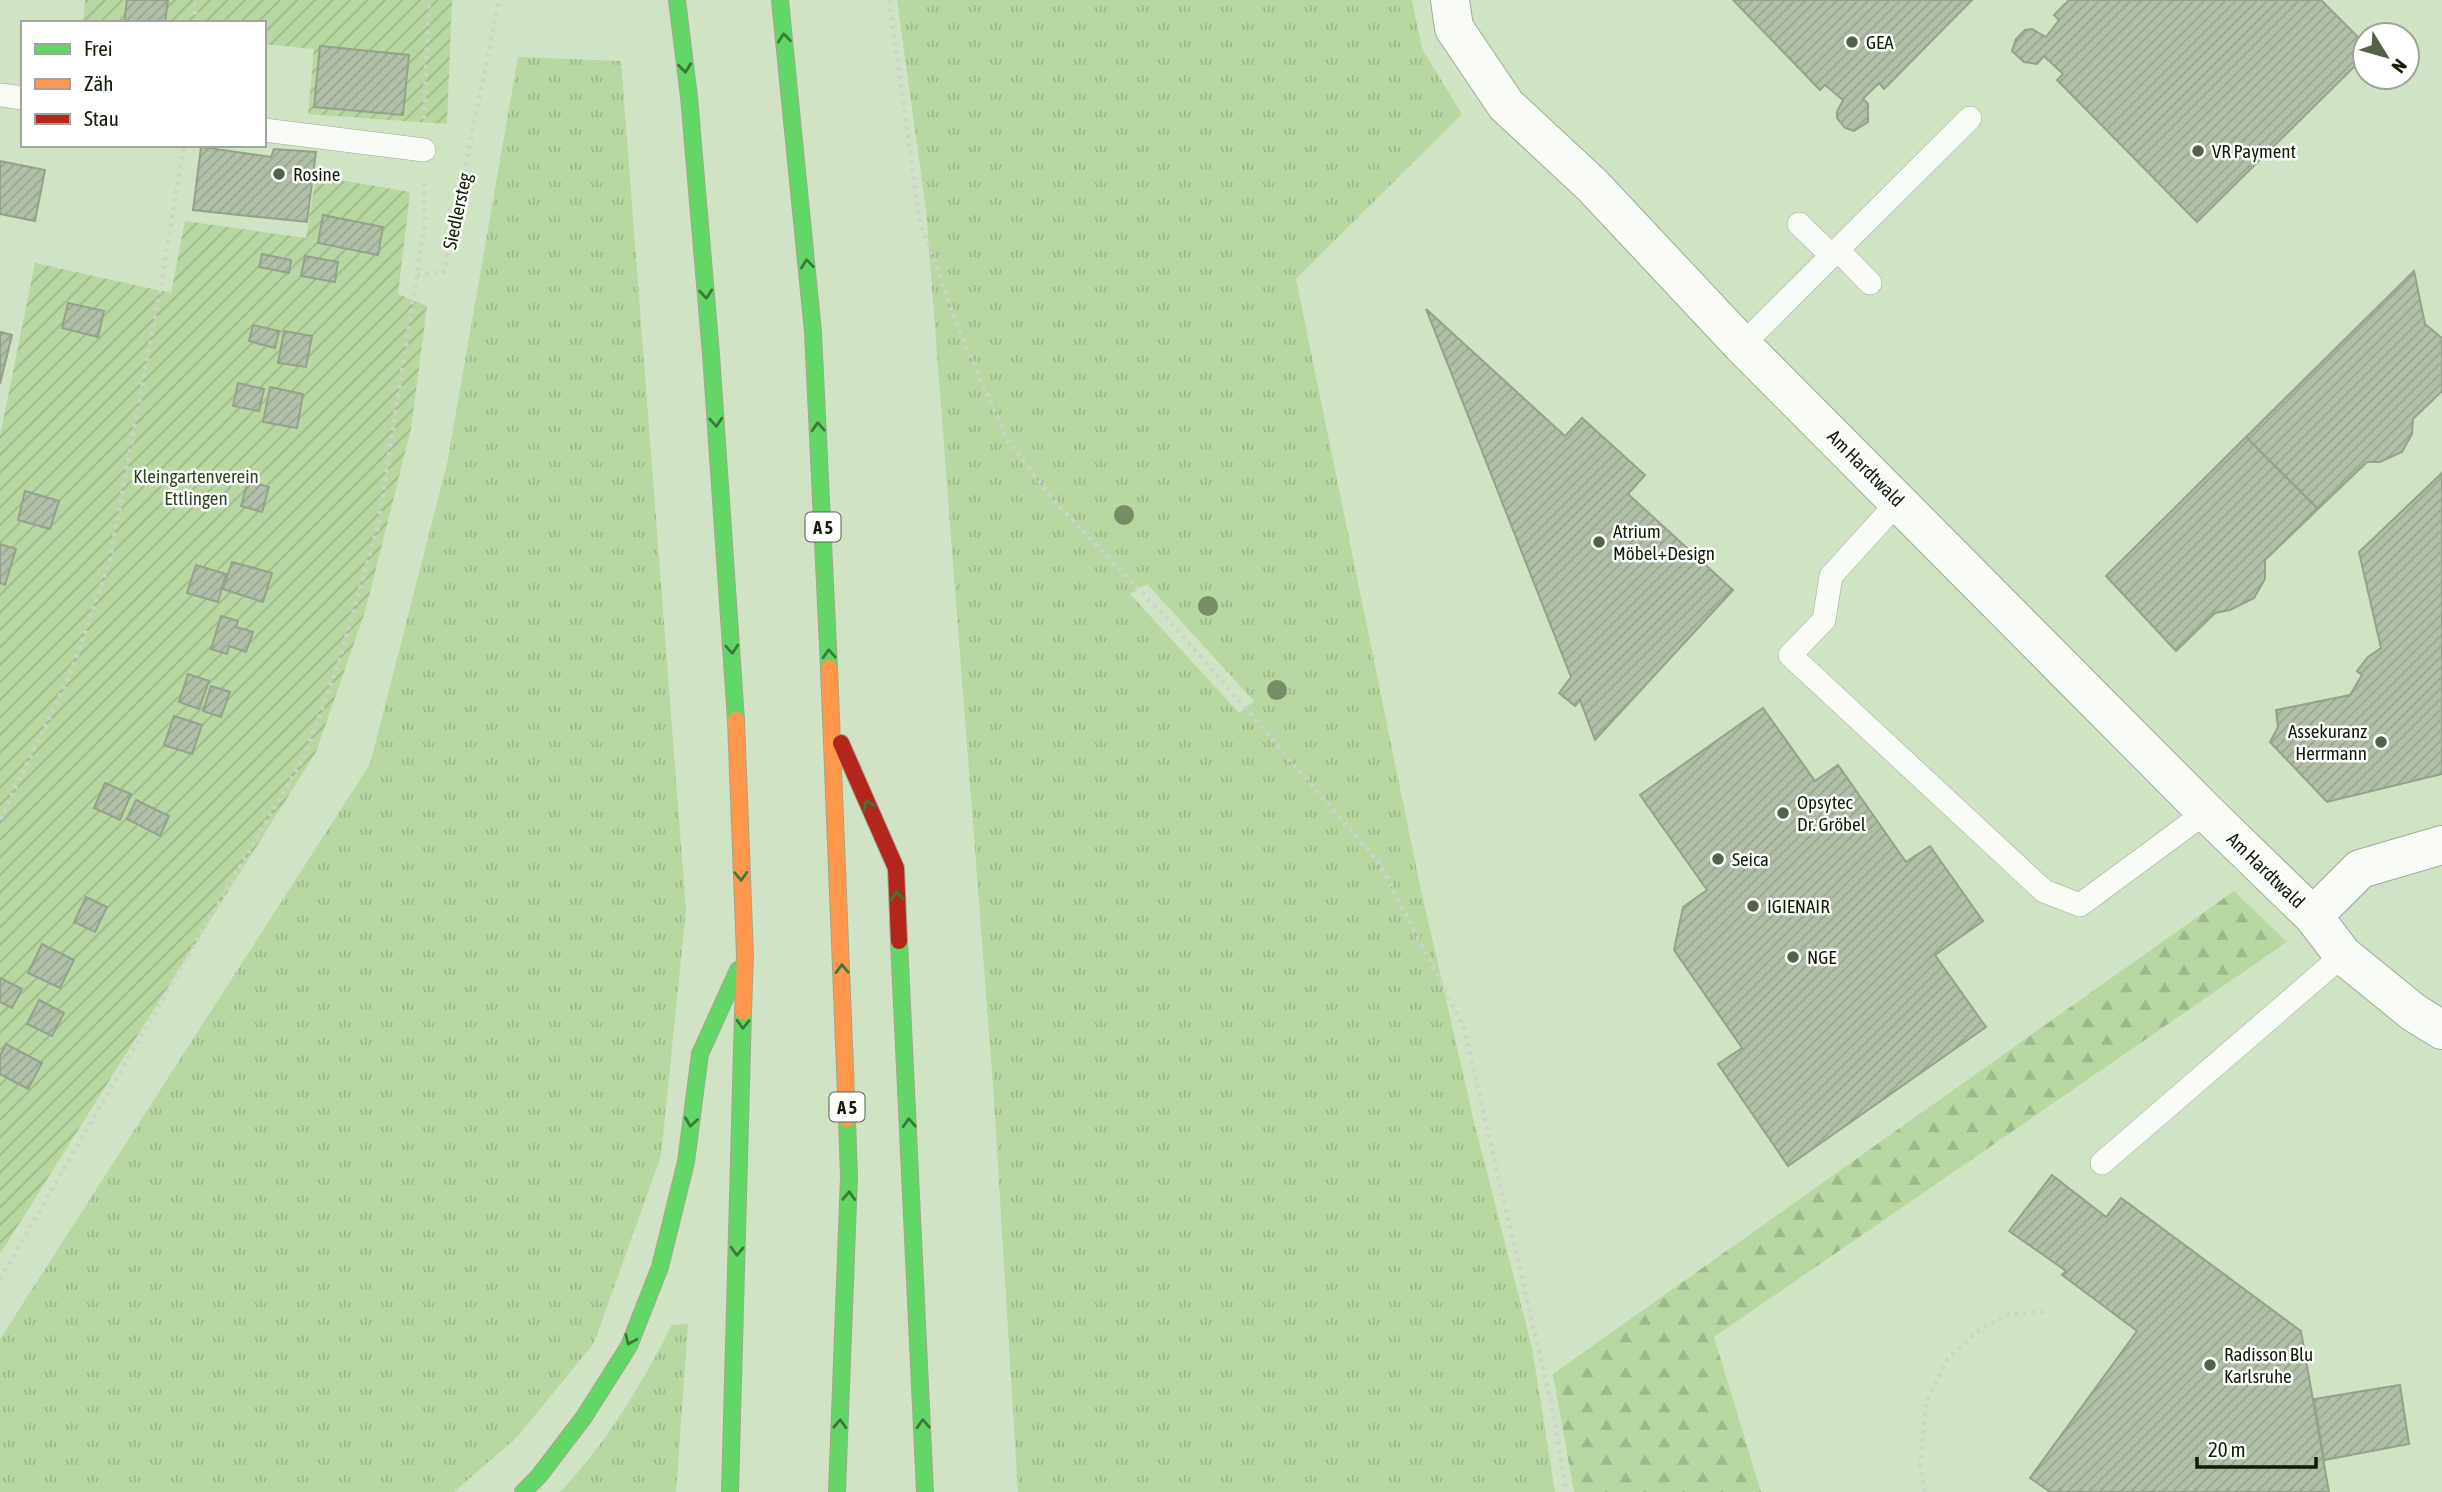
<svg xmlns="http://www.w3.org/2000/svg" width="2442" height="1492" font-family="'Asap Condensed',sans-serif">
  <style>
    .grass { fill: url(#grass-tufts); fill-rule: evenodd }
    .forest { fill: url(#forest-firs) }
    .garden { fill: url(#garden-furrows) }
    .building { fill: url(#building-hatch); stroke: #94a28b; stroke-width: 2 }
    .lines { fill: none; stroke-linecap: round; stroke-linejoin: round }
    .lane-casing { stroke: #9dab94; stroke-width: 24 }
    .street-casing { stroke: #9dab94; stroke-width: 40 }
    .fast-casing { stroke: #a6a68a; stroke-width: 18 }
    .slow-casing { stroke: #a6a68a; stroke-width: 18 }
    .jam-casing { stroke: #a6a68a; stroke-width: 18 }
    .path { stroke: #ced3ca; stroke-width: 4.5; stroke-dasharray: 3.5 5; stroke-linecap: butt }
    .lane { stroke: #f8fbf6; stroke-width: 23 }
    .street { stroke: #f8fbf6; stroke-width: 38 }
    .fast { stroke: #63d668; stroke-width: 16 }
    .slow { stroke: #ff974d; stroke-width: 16 }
    .jam { stroke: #b3261e; stroke-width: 16 }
    .tree { fill: #788c68 }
    .oneway { stroke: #3a7938 }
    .poi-dot { fill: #54624a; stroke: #fff; stroke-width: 2.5 }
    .labels { text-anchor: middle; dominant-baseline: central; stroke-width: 5; stroke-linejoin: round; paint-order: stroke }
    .shield { fill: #fff; stroke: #586051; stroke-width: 2 }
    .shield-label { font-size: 18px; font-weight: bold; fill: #111c07 }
    .poi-label { font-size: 19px; fill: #111c07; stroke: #fff; text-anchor: start }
    .street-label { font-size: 19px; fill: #111c07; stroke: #fff }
    .park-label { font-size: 19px; fill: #2f451c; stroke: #fff }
  </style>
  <defs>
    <pattern id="grass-tufts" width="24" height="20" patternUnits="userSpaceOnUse" patternTransform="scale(1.75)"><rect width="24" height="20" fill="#b8d7a1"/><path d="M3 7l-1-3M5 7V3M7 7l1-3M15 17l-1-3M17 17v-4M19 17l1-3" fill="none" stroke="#9db889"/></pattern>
    <pattern id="forest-firs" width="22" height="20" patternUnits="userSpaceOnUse" patternTransform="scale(1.75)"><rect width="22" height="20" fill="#b8d7a1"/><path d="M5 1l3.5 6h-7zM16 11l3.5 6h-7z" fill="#9db889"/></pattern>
    <pattern id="garden-furrows" width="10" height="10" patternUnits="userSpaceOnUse" patternTransform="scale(1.75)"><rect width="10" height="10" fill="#b8d7a1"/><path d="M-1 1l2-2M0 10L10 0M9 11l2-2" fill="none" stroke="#9db889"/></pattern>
    <pattern id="building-hatch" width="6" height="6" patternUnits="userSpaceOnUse" patternTransform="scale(1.75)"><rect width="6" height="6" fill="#b2bfa8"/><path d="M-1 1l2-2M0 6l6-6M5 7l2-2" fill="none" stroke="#98a48f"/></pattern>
  </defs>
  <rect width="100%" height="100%" fill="#d1e3c5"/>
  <g class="grass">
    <path d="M897,0h515l10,49 40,65 -166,165 123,602 55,241 58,226 23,144h-537l-25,-407 -67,-875zM1147,584l107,117 -15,12 -109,-119z"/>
    <polygon points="518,57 621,61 686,910 661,1156 594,1343 518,1436 454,1492 0,1492 0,1339 370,764 447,464"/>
    <path d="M688,1324l-12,168h-116c47,-49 81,-107 112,-167z"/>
  </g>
  <polygon class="forest" points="2234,891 2287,942 1714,1337 1761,1492 1574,1492 1553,1374"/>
  <g class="garden">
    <polygon points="85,0 452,0 447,124 308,114 314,49 264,44 264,23 83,23"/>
    <polygon points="316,176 410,192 398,294 427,306 411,429 365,612 316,752 0,1254 0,436 35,263 171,293 185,221 306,238"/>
  </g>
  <g class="building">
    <polygon points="127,0 168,0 165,23 124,23"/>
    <polygon points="1733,0 1972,0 1884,89 1879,83 1863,99 1868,104 1868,122 1854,131 1845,128 1837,118 1837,112 1843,100 1825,85 1820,90"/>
    <polygon points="2069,0 2321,0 2365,44 2365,56 2197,222 2057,80 2063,74 2044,56 2037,64 2024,62 2012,51 2016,39 2025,30 2032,29 2046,37 2059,20 2054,15"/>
    <polygon points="320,46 409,55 403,115 314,107"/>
    <polygon points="201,147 271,157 274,149 316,152 307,222 193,210"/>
    <polygon points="0,161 45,170 35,221 0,214"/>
    <polygon points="323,215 383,227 378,255 318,243"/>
    <polygon points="262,254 291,260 289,273 259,267"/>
    <polygon points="305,256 338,262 335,282 301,276"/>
    <polygon points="2414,271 2425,324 2442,338 2442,391 2413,419 2412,434 2402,452 2380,462 2367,462 2318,509 2246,437"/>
    <polygon points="68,303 104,311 98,337 62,328"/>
    <polygon points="1426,309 1565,436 1582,418 1645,475 1628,494 1733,590 1595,740 1580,700 1575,706 1559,693 1571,677"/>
    <polygon points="253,325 279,331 275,348 249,341"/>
    <polygon points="284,331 312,336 306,367 278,363"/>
    <polygon points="0,332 12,335 0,384"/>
    <polygon points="238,383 264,389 259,411 233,406"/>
    <polygon points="270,387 303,394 297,428 263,422"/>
    <polygon points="2246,437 2318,509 2265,560 2265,579 2254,598 2230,610 2215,613 2176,651 2106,576"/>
    <polygon points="2442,473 2442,774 2327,802 2270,742 2278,727 2276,710 2350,695 2362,675 2357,671 2368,657 2381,648 2359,552"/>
    <polygon points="248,481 269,487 262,512 241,506"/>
    <polygon points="25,491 59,501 50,529 18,520"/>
    <polygon points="0,544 16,549 5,585 0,583"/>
    <polygon points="232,562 272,573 263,602 223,589"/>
    <polygon points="196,565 226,574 218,602 187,593"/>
    <polygon points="221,616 238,621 236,627 253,632 246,652 229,646 227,654 211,649"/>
    <polygon points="188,674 209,681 199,709 179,702"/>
    <polygon points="211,686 230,692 221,717 203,711"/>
    <polygon points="1763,708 1815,781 1838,765 1906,862 1930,846 1983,921 1935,955 1986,1027 1788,1166 1718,1064 1742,1048 1674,950 1683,907 1707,890 1640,795"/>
    <polygon points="174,716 202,725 192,754 164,745"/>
    <polygon points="105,783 131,794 120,820 94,808"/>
    <polygon points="136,800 169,816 160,836 127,819"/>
    <polygon points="86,897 107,907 95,932 74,922"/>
    <polygon points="42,944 74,960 60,988 28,973"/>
    <polygon points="0,978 22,989 12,1008 0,1002"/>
    <polygon points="39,1000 64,1013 52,1036 27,1024"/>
    <polygon points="6,1044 42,1063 28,1089 0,1074 0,1056"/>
    <polygon points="2052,1175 2106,1217 2121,1198 2301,1331 2329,1492 2050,1492 2030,1478 2137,1331 2062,1275 2066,1271 2009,1231"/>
    <polygon points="2400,1385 2409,1444 2324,1460 2314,1399"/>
  </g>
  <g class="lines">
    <defs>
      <g id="lane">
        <polyline points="0,95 23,98"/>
        <polyline points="264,130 424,150"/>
        <polyline points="1799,224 1832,256"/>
        <polyline points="1838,250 1870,283"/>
        <polyline points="1742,345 1970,118"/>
        <polyline points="1899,501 1831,576 1824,620 1790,655 2044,891 2080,905 2206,812"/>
        <polyline points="2102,1163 2343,955"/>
      </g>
      <g id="street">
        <polyline points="1450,0 1454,28 1506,105 1592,185 1742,345 2206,812 2313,916 2343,955 2413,1012 2442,1030"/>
        <polyline points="2313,916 2360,869 2442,845"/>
      </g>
      <g id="fast">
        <polyline points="677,0 689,97 711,354 736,720"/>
        <polyline points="780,0 813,332 829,668"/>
        <polyline points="899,941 925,1492"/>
        <polyline points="523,1492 539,1476 584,1417 629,1346 660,1267 686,1162 700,1054 738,970"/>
        <polyline points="730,1492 743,1012"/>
        <polyline points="837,1492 849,1177 847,1119"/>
      </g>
      <g id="slow">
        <polyline points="829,668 847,1119"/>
        <polyline points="736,720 745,955 743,1012"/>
      </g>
      <polyline id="jam" points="841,743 896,868 899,941"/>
    </defs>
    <use href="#lane" class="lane-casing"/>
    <use href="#street" class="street-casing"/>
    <use href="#fast" class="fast-casing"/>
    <use href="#slow" class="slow-casing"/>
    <use href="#jam" class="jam-casing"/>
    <g class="path">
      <polyline points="889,0 920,222 960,333 1008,441 1056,503 1175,627 1380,864 1463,1025 1554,1416 1566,1492"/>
      <polyline points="195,23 195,0"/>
      <polyline points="424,119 429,0"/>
      <polyline points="417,275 444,272 499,0"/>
      <polyline points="0,819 70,675 109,563 161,285 184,145"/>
      <polyline points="0,1279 305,755 339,662 378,526 425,221 424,180"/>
      <polyline points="1925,1492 1920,1467 1926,1403 1947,1360 1979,1330 2008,1315 2047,1311"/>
    </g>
    <use href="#lane" class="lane"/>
    <use href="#street" class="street"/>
    <use href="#fast" class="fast"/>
    <use href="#slow" class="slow"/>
    <use href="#jam" class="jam"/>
  </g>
  <g class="tree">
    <circle cx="1124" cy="515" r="10"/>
    <circle cx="1208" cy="606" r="10"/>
    <circle cx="1277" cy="690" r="10"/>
  </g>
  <defs><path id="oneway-chevron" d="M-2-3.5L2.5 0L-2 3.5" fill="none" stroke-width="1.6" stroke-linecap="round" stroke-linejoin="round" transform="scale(1.75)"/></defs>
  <g class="oneway">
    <use href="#oneway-chevron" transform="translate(784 38) rotate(-96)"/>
    <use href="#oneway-chevron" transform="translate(685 68) rotate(83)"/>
    <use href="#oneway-chevron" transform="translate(807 264) rotate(-96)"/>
    <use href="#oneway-chevron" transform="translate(706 294) rotate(85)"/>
    <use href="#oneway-chevron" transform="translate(716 422) rotate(86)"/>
    <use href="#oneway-chevron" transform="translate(818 427) rotate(-93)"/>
    <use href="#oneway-chevron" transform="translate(732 649) rotate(86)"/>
    <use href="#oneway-chevron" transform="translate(829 654) rotate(-93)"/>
    <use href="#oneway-chevron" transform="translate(868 805) rotate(-114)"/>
    <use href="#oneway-chevron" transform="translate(741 876) rotate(88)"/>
    <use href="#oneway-chevron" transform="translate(897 896) rotate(-93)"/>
    <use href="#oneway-chevron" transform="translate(842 969) rotate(-92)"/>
    <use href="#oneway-chevron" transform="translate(743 1024) rotate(92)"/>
    <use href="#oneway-chevron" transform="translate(691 1122) rotate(98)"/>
    <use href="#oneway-chevron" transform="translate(909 1123) rotate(-93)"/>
    <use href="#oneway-chevron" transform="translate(849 1196) rotate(-88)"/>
    <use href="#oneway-chevron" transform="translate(737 1251) rotate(92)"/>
    <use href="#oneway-chevron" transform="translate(630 1340) rotate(114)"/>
    <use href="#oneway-chevron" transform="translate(840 1424) rotate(-88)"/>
    <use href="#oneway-chevron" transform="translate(923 1424) rotate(-93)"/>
  </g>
  <g class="poi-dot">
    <circle cx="1852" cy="42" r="7"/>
    <circle cx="2198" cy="151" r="7"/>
    <circle cx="279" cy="174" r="7"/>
    <circle cx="1599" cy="542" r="7"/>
    <circle cx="2381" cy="742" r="7"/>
    <circle cx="1783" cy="813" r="7"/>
    <circle cx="1718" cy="859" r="7"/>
    <circle cx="1753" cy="906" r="7"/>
    <circle cx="1793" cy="957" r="7"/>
    <circle cx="2210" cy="1365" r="7"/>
  </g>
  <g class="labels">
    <g class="shield">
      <rect x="805.5" y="512.5" width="35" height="29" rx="5"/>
      <rect x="829.5" y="1092.5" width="35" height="29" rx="5"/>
    </g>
    <g class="shield-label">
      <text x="823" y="527">A 5</text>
      <text x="847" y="1107">A 5</text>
    </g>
    <g class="poi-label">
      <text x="1866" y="42">GEA</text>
      <text x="2212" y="151">VR Payment</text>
      <text x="293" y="174">Rosine</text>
      <text x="1613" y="531">Atrium<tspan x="1613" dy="22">Möbel+Design</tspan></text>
      <text x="2367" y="731" text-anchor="end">Assekuranz<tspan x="2367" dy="22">Herrmann</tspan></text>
      <text x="1797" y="802">Opsytec<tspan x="1797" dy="22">Dr. Gröbel</tspan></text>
      <text x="1732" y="859">Seica</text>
      <text x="1767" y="906">IGIENAIR</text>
      <text x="1807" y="957">NGE</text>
      <text x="2224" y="1354">Radisson Blu<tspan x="2224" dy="22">Karlsruhe</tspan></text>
    </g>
    <g class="street-label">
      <text transform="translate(457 211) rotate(-78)">Siedlersteg</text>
      <text transform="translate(1866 468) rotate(45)">Am Hardtwald</text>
      <text transform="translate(2266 870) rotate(44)">Am Hardtwald</text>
    </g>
    <g class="park-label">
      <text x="196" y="476">Kleingartenverein<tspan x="196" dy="22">Ettlingen</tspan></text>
    </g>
  </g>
  <rect x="21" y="21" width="245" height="126" fill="#ffffff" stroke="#a0a49c" stroke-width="2"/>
  <rect x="35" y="44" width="35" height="10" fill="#63d668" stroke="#a0a49c" stroke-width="2"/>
  <text x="84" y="56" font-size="21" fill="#111c07">Frei</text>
  <rect x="35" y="79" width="35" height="10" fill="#ff974d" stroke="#a0a49c" stroke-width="2"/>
  <text x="84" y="91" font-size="21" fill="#111c07">Zäh</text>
  <rect x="35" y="114" width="35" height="10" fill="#b3261e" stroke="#a0a49c" stroke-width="2"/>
  <text x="84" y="126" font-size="21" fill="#111c07">Stau</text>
  <g transform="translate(2386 56) rotate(127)"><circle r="33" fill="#ffffff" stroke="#a0a49c" stroke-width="2"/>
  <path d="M0-5L12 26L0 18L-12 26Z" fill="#54624a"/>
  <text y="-10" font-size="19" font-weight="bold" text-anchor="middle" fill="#111c07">N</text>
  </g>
  <path d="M2197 1457v10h119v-10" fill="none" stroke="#111c07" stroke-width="3.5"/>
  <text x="2208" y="1457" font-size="21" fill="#111c07" stroke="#ffffff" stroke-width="5" paint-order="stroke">20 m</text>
</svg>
